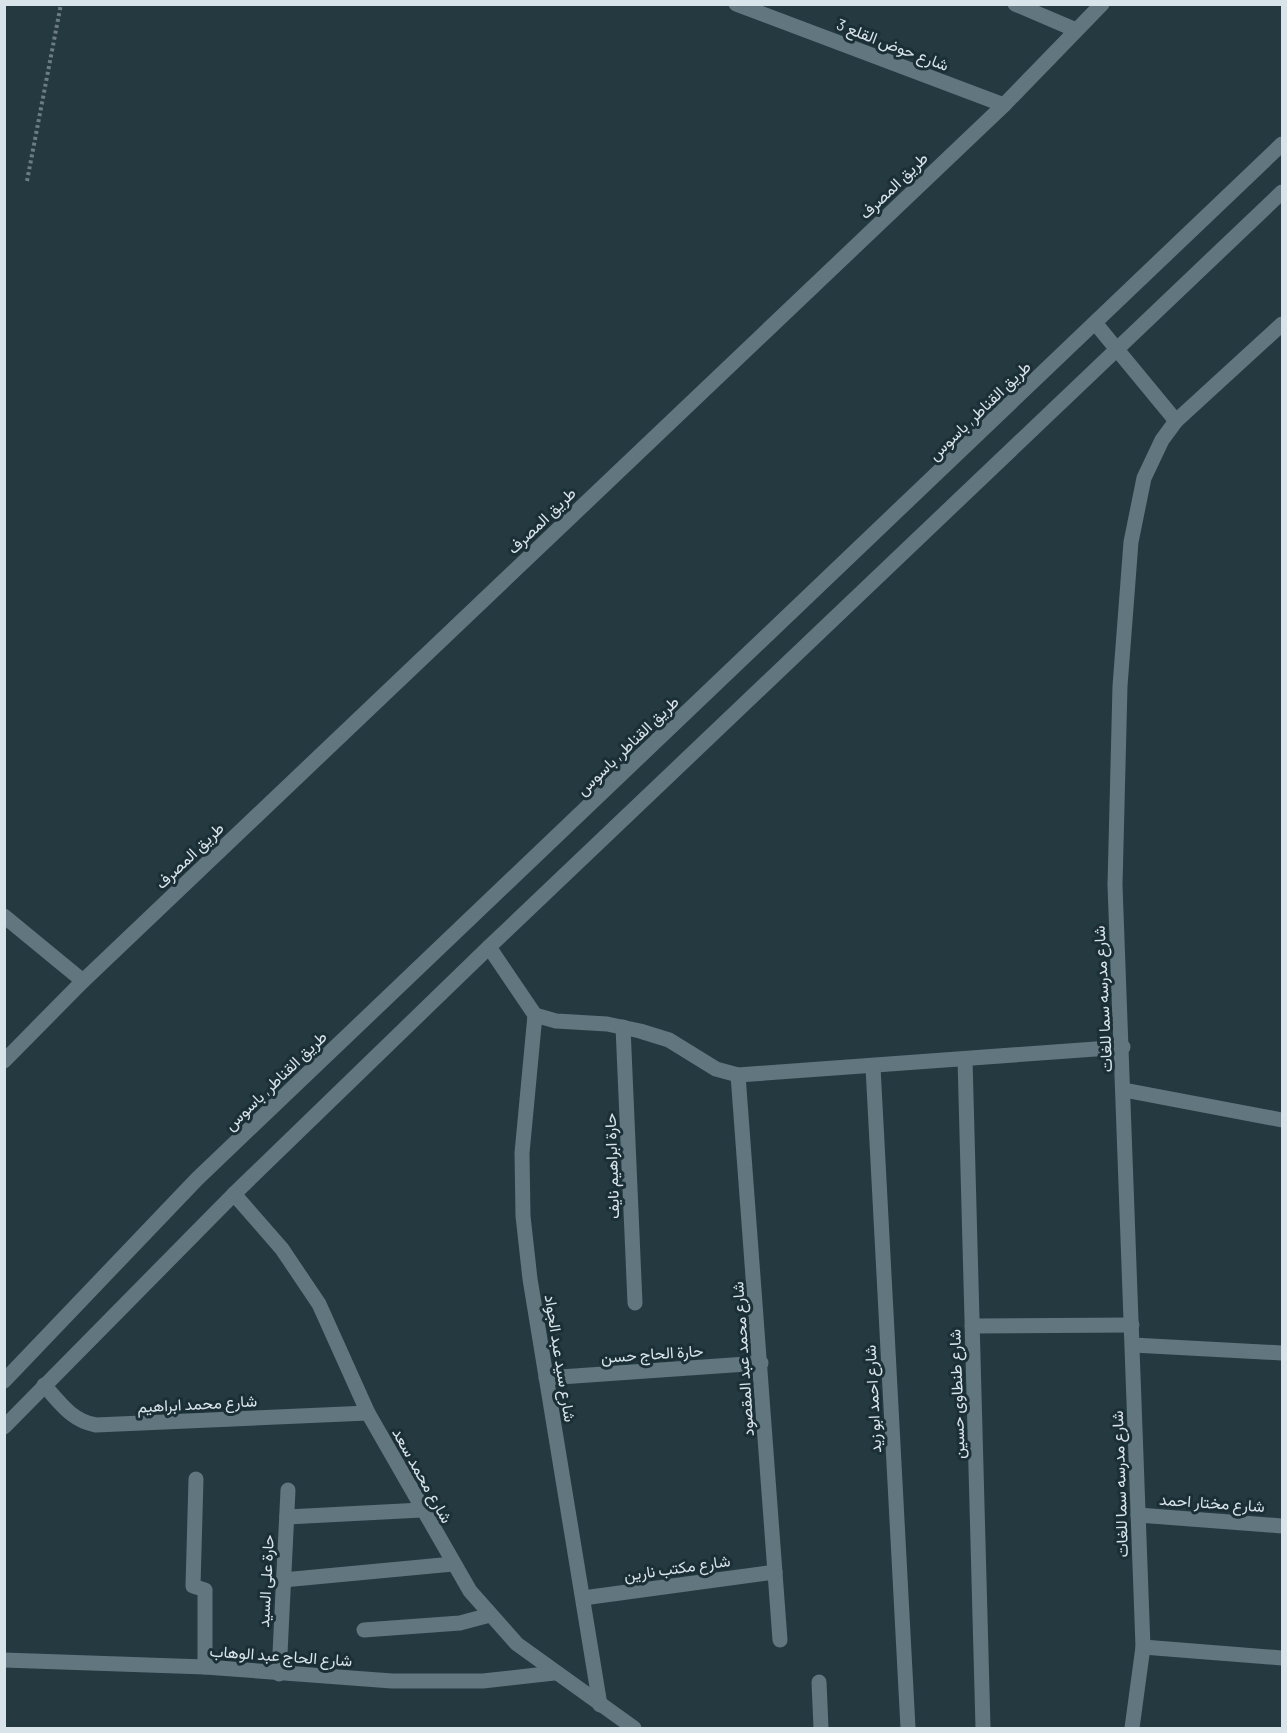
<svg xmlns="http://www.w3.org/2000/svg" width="1287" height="1733" font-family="Barlow,Vazirmatn,sans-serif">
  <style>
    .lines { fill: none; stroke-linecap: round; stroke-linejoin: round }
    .path { stroke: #6c7c83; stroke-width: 4; stroke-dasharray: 3 3; stroke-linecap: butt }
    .street { stroke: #61767f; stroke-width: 15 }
    .secondary { stroke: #61767f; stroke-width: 15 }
    .labels { text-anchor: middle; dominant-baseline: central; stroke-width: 6; stroke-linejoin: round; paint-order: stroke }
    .street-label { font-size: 16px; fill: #d9e4ea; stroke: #1b2f36 }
  </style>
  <rect width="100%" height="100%" fill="#253941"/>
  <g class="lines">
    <polyline class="path" points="27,181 61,4"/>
    <g class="street">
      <polyline points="736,4 1004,105"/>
      <polyline points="1015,4 1076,30"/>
      <polyline points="1096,324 1176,421"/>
      <polyline points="4,916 83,981"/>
      <polyline points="489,947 535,1015 556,1021 607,1024 640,1031 669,1040 716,1069 738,1075 1123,1047"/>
      <polyline points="535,1015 522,1153 523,1216 530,1279 600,1705"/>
      <polyline points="623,1027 635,1303"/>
      <polyline points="965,1059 983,1728"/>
      <polyline points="4,1061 83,981 1004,105 1102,4"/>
      <polyline points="873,1067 908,1728"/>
      <polyline points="738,1075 780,1640"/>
      <polyline points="1124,1090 1282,1120"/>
      <polyline points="234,1194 282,1249 319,1304 368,1413 470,1591 517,1644 634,1728"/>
      <polyline points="972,1326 1132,1325"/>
      <polyline points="1133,1345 1282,1353"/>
      <polyline points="546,1378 761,1363"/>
      <path d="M44,1385c16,18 28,36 52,40l272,-12"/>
      <polyline points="196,1479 193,1586 205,1590 205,1667"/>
      <polyline points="1138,1515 1282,1526"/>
      <polyline points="287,1517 422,1510"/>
      <polyline points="283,1580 453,1564"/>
      <polyline points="583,1598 775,1572"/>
      <polyline points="364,1630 460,1623 490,1615"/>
      <polyline points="1143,1647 1282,1658"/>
      <polyline points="4,1660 205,1667 392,1681 483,1681 554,1673"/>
      <polyline points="279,1674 288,1490"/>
      <polyline points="819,1682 821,1728"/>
      <polyline points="1132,1728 1143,1647 1115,885 1120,686 1131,542 1144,478 1162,440 1176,421 1282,324"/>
    </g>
    <g class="secondary">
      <polyline points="4,1381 197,1179 1282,144"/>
      <polyline points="4,1427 234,1194 489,947 1282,192"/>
    </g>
  </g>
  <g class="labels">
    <g class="street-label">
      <text transform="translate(893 44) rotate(21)">شارع حوض القلع 3</text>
      <text transform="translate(893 185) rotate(-44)">طريق المصرف</text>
      <text transform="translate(979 410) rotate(-44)">طريق القناطر, باسوس</text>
      <text transform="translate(541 520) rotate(-44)">طريق المصرف</text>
      <text transform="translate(627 745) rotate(-44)">طريق القناطر, باسوس</text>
      <text transform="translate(189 855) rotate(-44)">طريق المصرف</text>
      <text transform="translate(1102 999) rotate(-93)">شارع مدرسه سما للغات</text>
      <text transform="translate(275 1080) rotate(-44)">طريق القناطر, باسوس</text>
      <text transform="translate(611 1166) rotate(-92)">حارة ابراهيم نايف</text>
      <text transform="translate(652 1353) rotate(-4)">حارة الحاج حسن</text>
      <text transform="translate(561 1358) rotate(81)">شارع سيد عبد الجواد</text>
      <text transform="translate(742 1359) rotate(-94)">شارع محمد عبد المقصود</text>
      <text transform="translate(956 1394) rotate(-92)">شارع طنطاوى حسين</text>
      <text transform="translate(872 1399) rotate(-93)">شارع احمد ابو زيد</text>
      <text transform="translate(197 1403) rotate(-3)">شارع محمد ابراهيم</text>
      <text transform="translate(423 1475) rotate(61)">شارع محمد سعد</text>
      <text transform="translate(1119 1484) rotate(-92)">شارع مدرسه سما للغات</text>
      <text transform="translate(1212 1502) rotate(4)">شارع مختار احمد</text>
      <text transform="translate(677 1567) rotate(-8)">شارع مكتب نارين</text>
      <text transform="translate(265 1581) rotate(-87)">حارة على السيد</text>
      <text transform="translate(281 1655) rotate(4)">شارع الحاج عبد الوهاب</text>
    </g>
  </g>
  <rect width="1287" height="1733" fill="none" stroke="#d9e4ea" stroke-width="12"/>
</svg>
